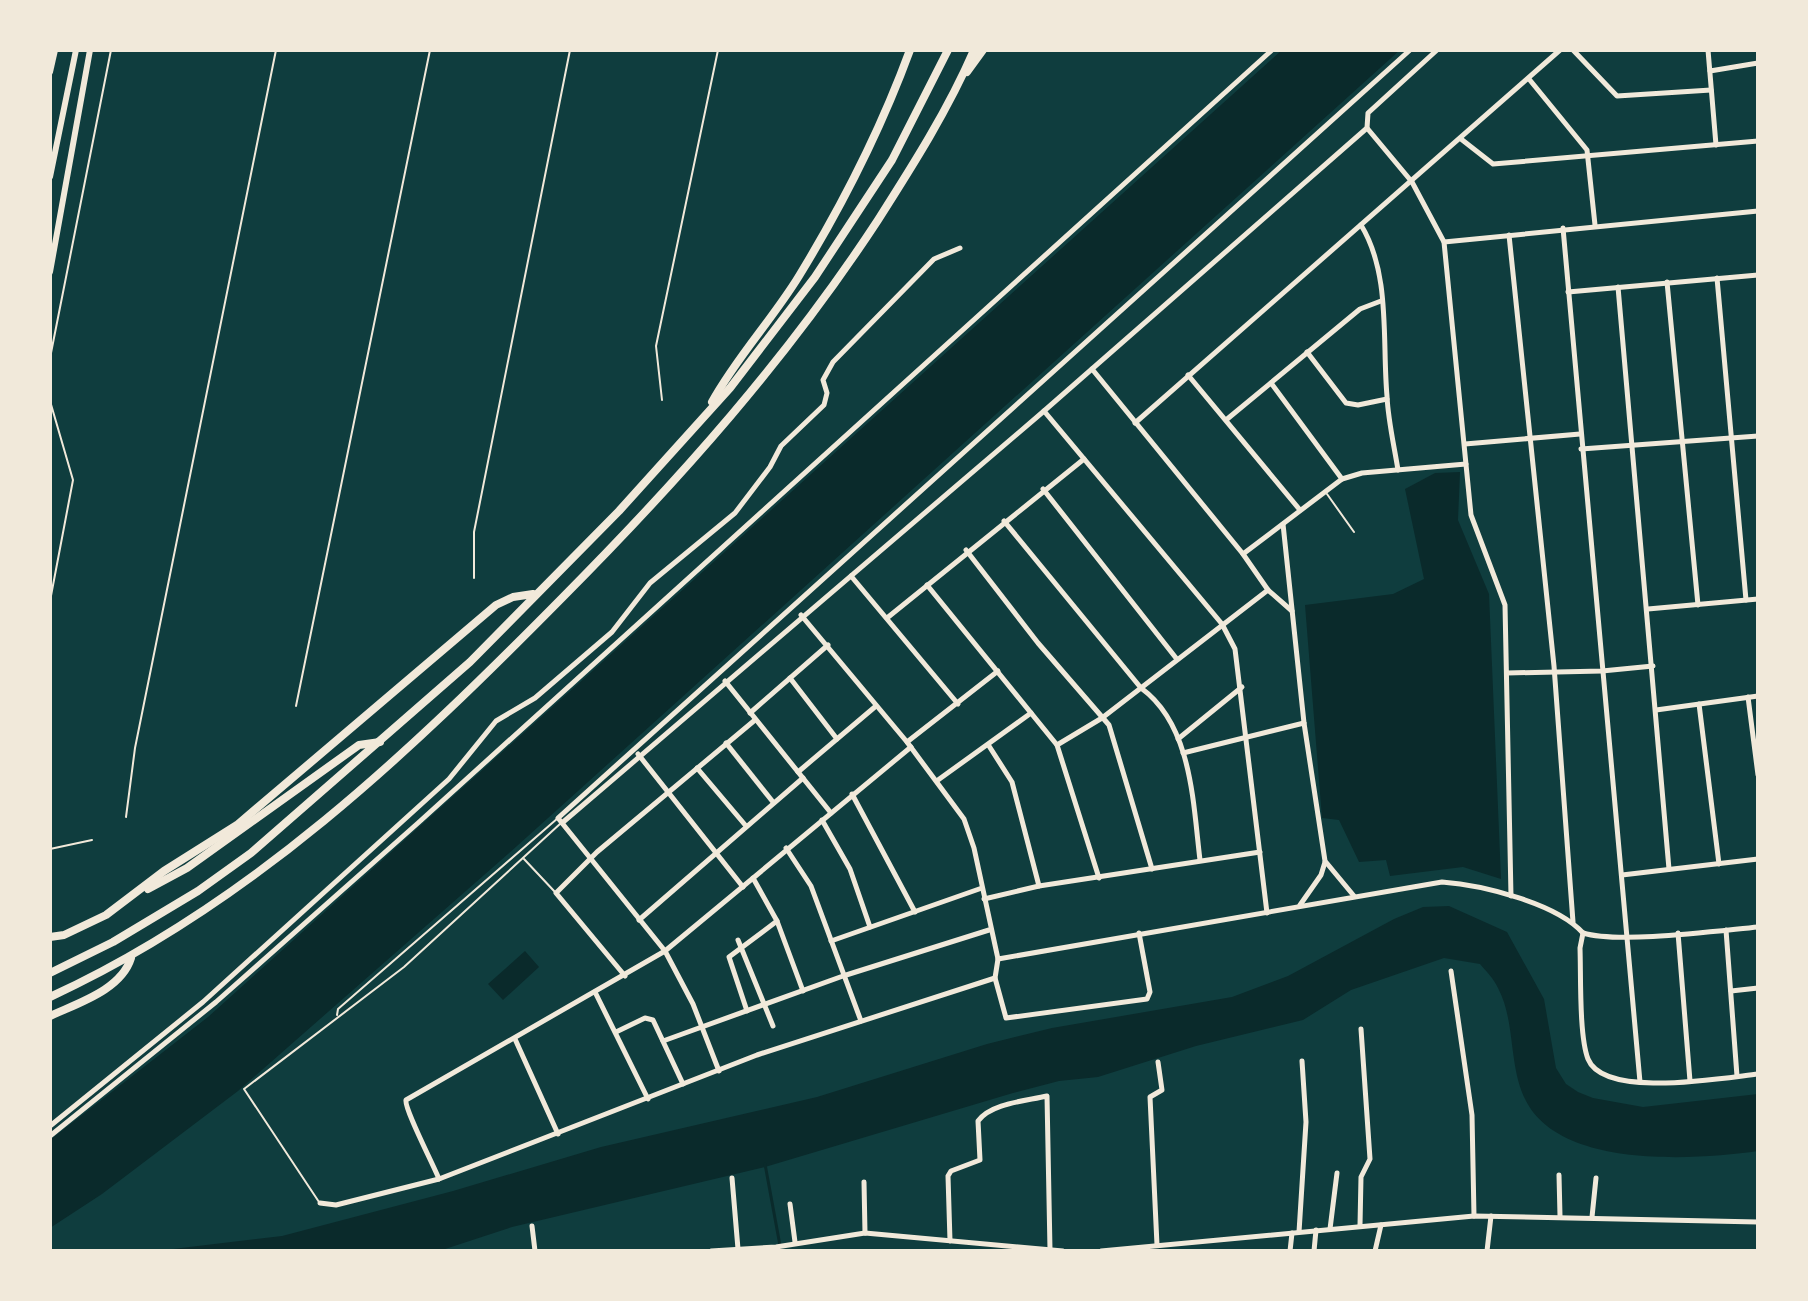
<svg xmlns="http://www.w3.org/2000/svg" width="1808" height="1301" font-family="'Open Sans',sans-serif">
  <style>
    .water { fill: #0a2a2b }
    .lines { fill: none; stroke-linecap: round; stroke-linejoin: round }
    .stream { stroke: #0a2a2b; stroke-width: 3 }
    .service { stroke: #f1e9da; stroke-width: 2 }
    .minor { stroke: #f1e9da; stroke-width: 5 }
    .tertiary { stroke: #f1e9da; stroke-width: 6 }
    .secondary { stroke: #f1e9da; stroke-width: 6 }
    .motorway { stroke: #f1e9da; stroke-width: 8 }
  </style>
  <rect width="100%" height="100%" fill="#0f3d3e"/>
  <g class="water">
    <polygon points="1282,50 1400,50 517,846 238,1091 102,1194 50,1228 50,1140 208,1017"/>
    <polygon points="1460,472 1458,520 1489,594 1501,879 1463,867 1390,876 1386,860 1359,862 1339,820 1322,818 1305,605 1393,594 1424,579 1405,489 1435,473"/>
    <path d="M1449,906l58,26 37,67 12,69 10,16 12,8 15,6 50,9 115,-13v57c-63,9 -197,18 -232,-50 -18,-35 -10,-79 -28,-113 -4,-9 -12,-17 -18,-24l-36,-6 -93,32 -48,30 -107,26 -98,31 -39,4 -46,12 -248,74 -253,60 -73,24h-283l126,-15 171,-45 148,-44 216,-50 170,-53 65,-16 180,-31 56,-21 106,-57 29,-12z"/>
    <polygon points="525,951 539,967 503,1000 488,984"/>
  </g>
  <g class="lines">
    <polyline class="stream" points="765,1164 781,1251"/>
    <g class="service">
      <polyline points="50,358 111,50"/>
      <polyline points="662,400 656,346 718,50"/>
      <polyline points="50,401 73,480 50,601"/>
      <polyline points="1327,494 1354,532"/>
      <polyline points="474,578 474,532 570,50"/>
      <polyline points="296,706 430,50"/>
      <polyline points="126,817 135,748 276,50"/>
      <polyline points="50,849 92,840"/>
      <polyline points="524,859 555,892"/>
      <polyline points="337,1015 338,1009 558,818"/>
      <polyline points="319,1202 244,1089 404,967 561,823"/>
    </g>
    <g class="minor">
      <polyline points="1573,50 1617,96 1711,90"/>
      <polyline points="1708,50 1716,145"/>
      <polyline points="1710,71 1758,63"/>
      <polyline points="1529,79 1587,150 1595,225"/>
      <polyline points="1367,128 1412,182 1444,242 1471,515 1505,605 1511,896"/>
      <polyline points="1461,139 1493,164 1758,141"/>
      <path d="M1361,225c30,49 21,116 26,171 1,24 7,49 11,74"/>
      <polyline points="1563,228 1640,1082"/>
      <polyline points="1509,235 1554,666 1573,922"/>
      <polyline points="1444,242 1758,211"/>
      <polyline points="1717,278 1746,600"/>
      <polyline points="1667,282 1698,605"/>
      <polyline points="1618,287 1669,869"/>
      <polyline points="1568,292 1758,275"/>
      <polyline points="1307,352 1346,403 1358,405 1387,399"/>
      <polyline points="1092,369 1243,554 1268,590 1292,611"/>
      <polyline points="1188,375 1300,510"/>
      <polyline points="1271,383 1342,479"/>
      <polyline points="1044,411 1222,624 1235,649 1267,913"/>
      <polyline points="1226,420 1360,309 1381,301"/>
      <polyline points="1135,423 1560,50"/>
      <polyline points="1465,444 1580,434"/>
      <polyline points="1581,449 1758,436"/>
      <polyline points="1043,489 1176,658"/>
      <path d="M1004,521l137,167c51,37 52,115 59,172"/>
      <polyline points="1283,524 1304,723 1325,861 1354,896"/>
      <polyline points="966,550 1038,643 1109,725 1152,869"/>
      <polyline points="1243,554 1342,479 1362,473 1466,464"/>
      <polyline points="851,576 958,704"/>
      <polyline points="927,585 1057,745 1099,878"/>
      <polyline points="1648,609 1758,599"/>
      <polyline points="801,615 907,742 964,819 974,848 998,959 995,978 1006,1018 1147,999 1150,992 1139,933"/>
      <polyline points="887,618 1084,459"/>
      <polyline points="1507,673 1602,671 1653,666"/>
      <polyline points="790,678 837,739"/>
      <polyline points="725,681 831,813"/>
      <polyline points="1748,697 1758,775"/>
      <polyline points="1699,704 1719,864"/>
      <polyline points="1656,710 1758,696"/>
      <polyline points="750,713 828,645"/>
      <polyline points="1178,739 1242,687"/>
      <polyline points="907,742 998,671"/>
      <polyline points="726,743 773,802"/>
      <polyline points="1057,745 1102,718 1268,590"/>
      <polyline points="989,746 1012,782 1039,886"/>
      <polyline points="1183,753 1304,723"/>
      <polyline points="638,754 743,887"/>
      <polyline points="697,768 746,826"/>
      <polyline points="798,772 876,706"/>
      <polyline points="938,780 1031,713"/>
      <polyline points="852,794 915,912"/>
      <polyline points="822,820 850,869 870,927"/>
      <polyline points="562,823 1044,411 1367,128 1368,113 1437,50"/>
      <polyline points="786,848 811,886 861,1021"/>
      <polyline points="1622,875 1758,859"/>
      <polyline points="753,878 777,921"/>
      <polyline points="984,899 1039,886 1260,852"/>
      <polyline points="1300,905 1321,875 1325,862"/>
      <polyline points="639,920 803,778"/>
      <polyline points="1726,930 1737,1076"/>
      <path d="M1583,933l-3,15c1,27 -1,88 8,111 16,40 134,19 170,15"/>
      <path d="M1583,933c36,11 133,-2 175,-6"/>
      <polyline points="1678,933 1690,1081"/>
      <polyline points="738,940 773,1026"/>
      <polyline points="831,941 982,888"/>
      <path d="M998,959l444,-77c40,3 114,21 141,51"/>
      <polyline points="1451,971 1472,1115 1474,1216"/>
      <polyline points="625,976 556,893 597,852 755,720"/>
      <polyline points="1731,991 1758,988"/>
      <polyline points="595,992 648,1099"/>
      <polyline points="747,1011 729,957 777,921 803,991"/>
      <polyline points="616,1032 645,1018 653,1020 683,1084"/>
      <polyline points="515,1039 558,1134"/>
      <polyline points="663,1041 843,976 989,930"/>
      <polyline points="719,1071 693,1004 665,951 558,818 1410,50"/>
      <polyline points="50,1126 203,1002 449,779 496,721 535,698 612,632 650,583 735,513 770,467 781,446 824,405 827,393 823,380 833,362 934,259 960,248"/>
      <polyline points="50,1136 216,1002 418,823 1272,50"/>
      <polyline points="1559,1175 1560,1216"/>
      <polyline points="732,1178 738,1249"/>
      <path d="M439,1179c-6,-15 -35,-71 -33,-79l259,-149 246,-204"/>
      <polyline points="864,1182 865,1233"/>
      <polyline points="320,1203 336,1205 439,1179 757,1055 995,978"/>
      <polyline points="790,1204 795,1242"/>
      <polyline points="1592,1217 1596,1178"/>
      <polyline points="1360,1225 1361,1177 1370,1159 1361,1029"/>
      <polyline points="532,1226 535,1251"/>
      <polyline points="1330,1229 1337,1173"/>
      <polyline points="1299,1232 1306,1122 1302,1061"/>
      <path d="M950,1241l-2,-65 3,-5 29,-11 -2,-39c13,-18 48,-20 69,-25l3,154"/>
      <polyline points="1157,1245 1150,1097 1162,1090 1158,1062"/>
      <polyline points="711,1251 776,1247 865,1233 1063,1251"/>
      <polyline points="1101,1251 1474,1216 1758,1222"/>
      <polyline points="1290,1251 1292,1233"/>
      <polyline points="1314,1251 1316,1230"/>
      <polyline points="1375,1251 1381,1225"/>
      <polyline points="1487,1251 1491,1216"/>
    </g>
    <polyline class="tertiary" points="50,72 55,50"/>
    <g class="secondary">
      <polyline points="50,177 76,50"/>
      <polyline points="50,272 90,50"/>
    </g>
    <g class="motorway">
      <polyline points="967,72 983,50"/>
      <path d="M712,402c24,-44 60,-82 87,-126 44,-72 82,-147 111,-226"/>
      <polyline points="148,889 187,868 359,745 380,742"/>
      <polyline points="50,937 64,935 106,915 164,871 237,825 496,605 513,597 533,594"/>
      <polyline points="50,973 113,942 198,891 251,853 470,662 619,511 730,388 815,277 892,160 948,50"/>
      <path d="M50,997c200,-92 360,-245 513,-400 117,-118 224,-238 315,-377 35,-55 70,-110 96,-170"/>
      <path d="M50,1016c28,-13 71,-26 81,-58"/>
    </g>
  </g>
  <rect width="1808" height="1301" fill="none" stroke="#f1e9da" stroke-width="104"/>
</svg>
